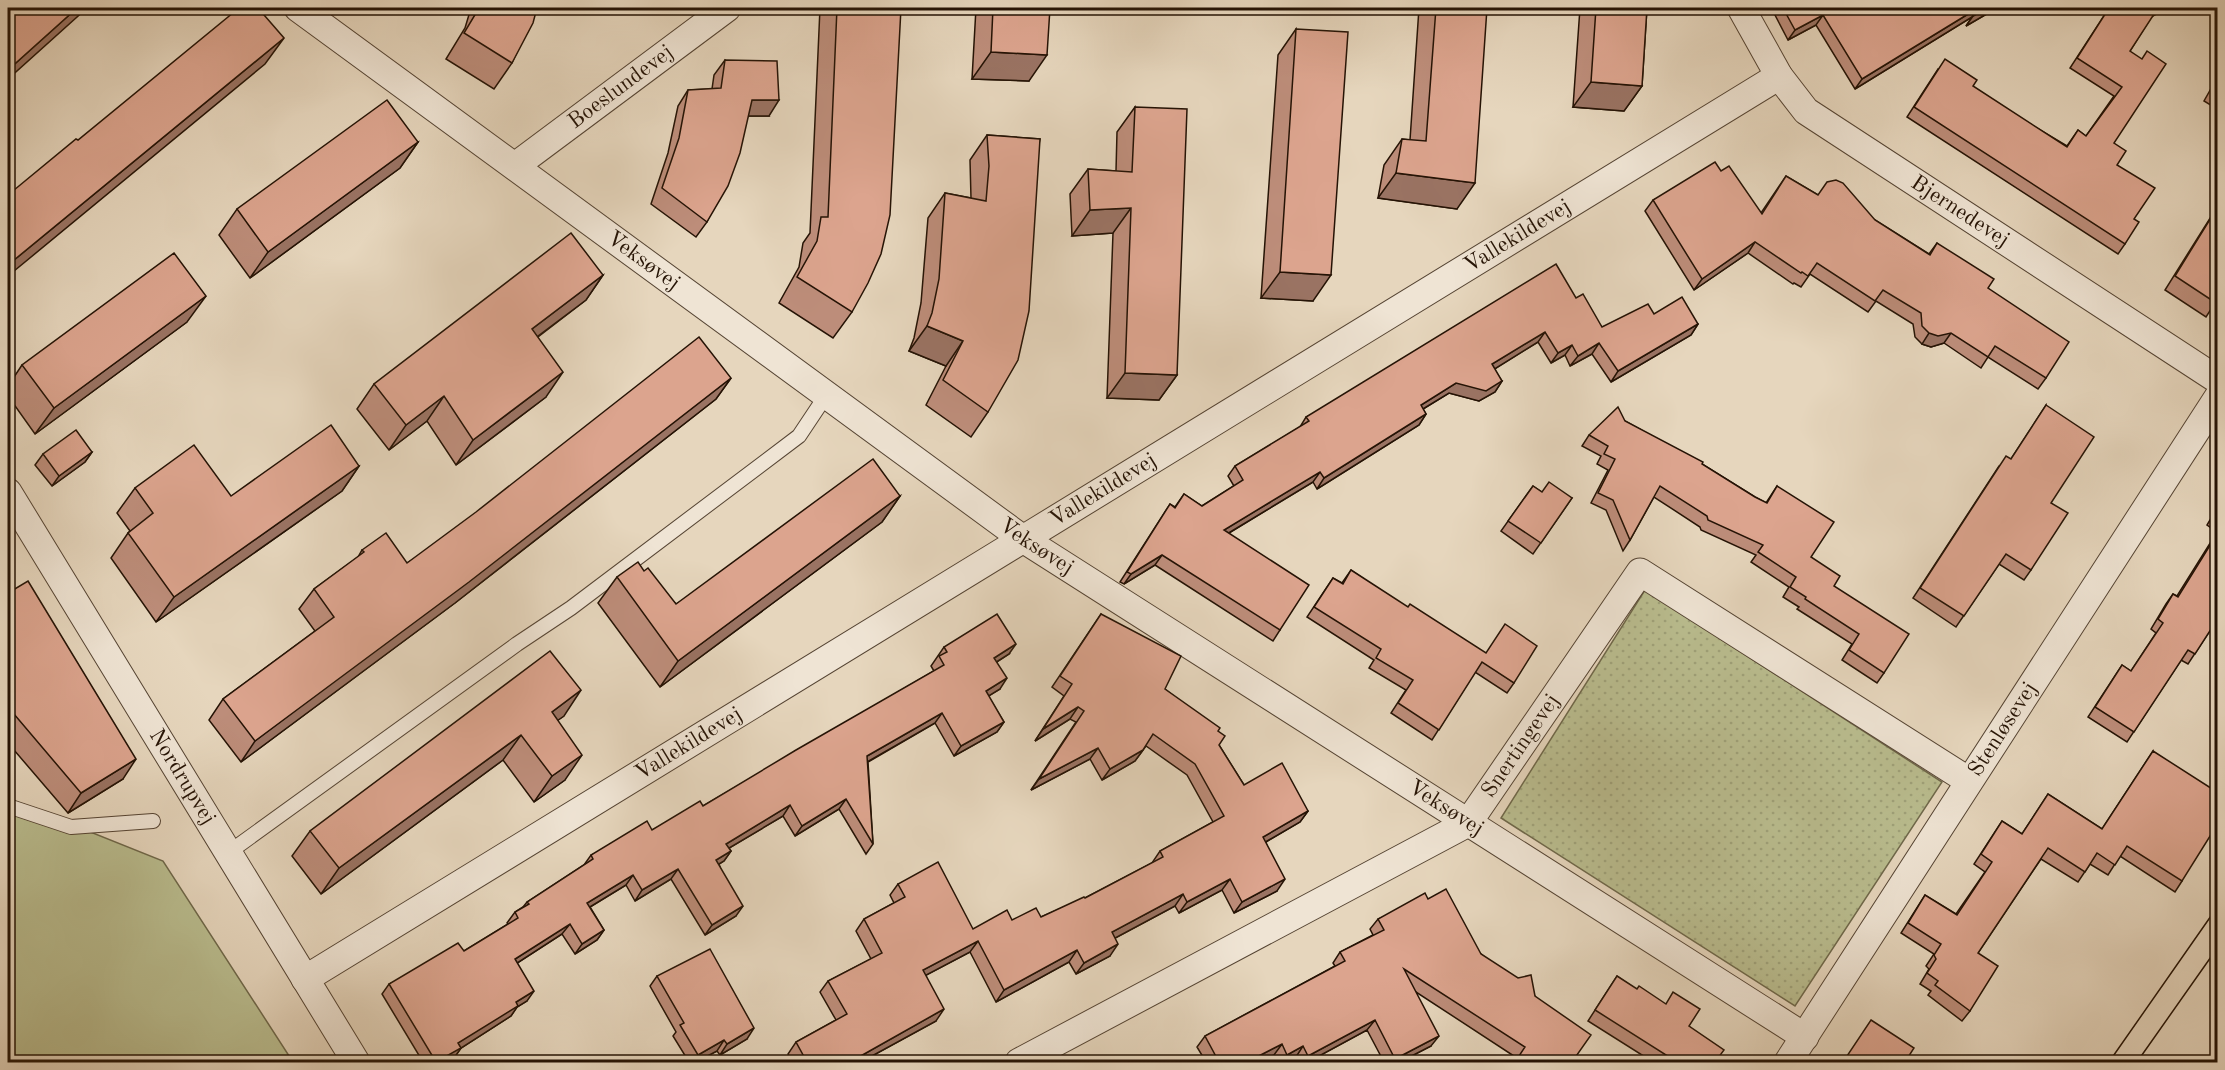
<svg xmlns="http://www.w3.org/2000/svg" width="2225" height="1070" font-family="'Old Standard TT',serif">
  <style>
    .grass { fill: #b9bc8e; stroke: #6f684a; stroke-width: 1.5 }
    .park { fill: url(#park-dots); stroke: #6f684a; stroke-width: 1.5 }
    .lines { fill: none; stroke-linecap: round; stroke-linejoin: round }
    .lane-casing { stroke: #543; stroke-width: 16 }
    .street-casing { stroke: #543; stroke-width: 29 }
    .lane { stroke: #efe4d4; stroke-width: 14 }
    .street { stroke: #efe4d4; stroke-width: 27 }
    .tram { stroke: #251305; stroke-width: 1.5 }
    .wall { fill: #bd8d7a; stroke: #251305; stroke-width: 1.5 }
    .shaded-wall { fill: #9a7363; stroke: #251305; stroke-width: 1.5 }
    .building { fill: #dca48e; stroke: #251305; stroke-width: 1.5 }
    .labels { text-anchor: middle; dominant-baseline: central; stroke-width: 5; stroke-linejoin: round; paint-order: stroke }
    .street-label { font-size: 22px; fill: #251305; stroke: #efe4d4 }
  </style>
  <defs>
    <pattern id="park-dots" width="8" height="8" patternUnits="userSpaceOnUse" patternTransform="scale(1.5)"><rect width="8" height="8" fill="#b9bc8e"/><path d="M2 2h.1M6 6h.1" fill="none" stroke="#9fa179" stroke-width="1.8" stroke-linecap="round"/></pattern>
  </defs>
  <rect width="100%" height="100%" fill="#e6d6bd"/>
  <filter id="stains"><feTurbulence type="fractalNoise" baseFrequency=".00333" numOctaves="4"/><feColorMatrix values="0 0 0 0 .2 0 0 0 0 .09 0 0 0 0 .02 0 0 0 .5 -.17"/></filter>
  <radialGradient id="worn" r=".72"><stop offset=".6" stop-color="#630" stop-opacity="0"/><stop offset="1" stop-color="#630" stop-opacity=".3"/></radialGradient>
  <polygon class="grass" points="8,799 163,861 293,1062 8,1062"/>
  <polygon class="park" points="1645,590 1942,782 1795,1006 1501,818"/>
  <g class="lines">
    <defs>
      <g id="lane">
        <polyline points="8,806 71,827 153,821"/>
        <polyline points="228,853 517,644 571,608 799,436 827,394"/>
      </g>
      <g id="street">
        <path id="s1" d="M298,8l725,531 782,498"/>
        <path id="s2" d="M1741,8l38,68 27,35 412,269"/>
        <path id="s3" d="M515,166l212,-158"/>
        <path id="s4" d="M8,492l348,570"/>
        <path id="s5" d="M305,979l1474,-903"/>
        <path id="s6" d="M1019,1062l449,-239 172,-251 329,209"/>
        <path id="s7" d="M1788,1062l430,-665"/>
      </g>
    </defs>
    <use href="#lane" class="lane-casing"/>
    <use href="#street" class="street-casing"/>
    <use href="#lane" class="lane"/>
    <use href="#street" class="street"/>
    <g class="tram">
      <polyline points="2109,1062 2218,906"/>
      <polyline points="2137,1062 2218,947"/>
    </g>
  </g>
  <g class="wall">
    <polygon points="471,8 537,8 512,63 494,89 446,59 465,28"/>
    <polygon points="820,8 901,8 852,312 833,338 779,303 799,267 803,243 810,233"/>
    <polygon points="976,8 1050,8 1029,81 972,79"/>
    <polygon points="1419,8 1487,8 1457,209 1378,198 1384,165 1402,139 1410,140"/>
    <polygon points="1580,8 1647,8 1642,86 1624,111 1573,107"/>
    <polygon points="1780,8 1997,8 1966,26 1972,17 1855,89 1816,25 1788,40 1775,15"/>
    <polygon points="2109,8 2167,8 2152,16 2130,51 2114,143 2117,165 2134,219 2125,244 2118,254 1907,117 1938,69 2067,146 2078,130 2086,136 2114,96 2070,68"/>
    <polygon points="1296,29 1313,301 1261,298 1278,55"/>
    <polygon points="725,60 769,116 748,116 707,222 696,237 651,204 668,153 678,106 688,90 712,89 714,75"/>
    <polygon points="2217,78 2217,109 2204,101"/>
    <polygon points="1135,107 1177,375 1159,400 1107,398 1113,233 1072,236 1070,194 1088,169 1116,171 1117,132"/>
    <polygon points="2217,113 2217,123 2213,120"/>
    <polygon points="987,135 1040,139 988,412 971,437 926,405 946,366 909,351 914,338 921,303 928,218 945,193 971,198 970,160"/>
    <polygon points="418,142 400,168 250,278 219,235 237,209"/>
    <polygon points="1721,171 1761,213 1786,176 1818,195 1875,220 1929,254 1937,243 1988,288 2046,378 2038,389 1988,357 1981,368 1944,343 1931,347 1922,344 1915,337 1913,324 1876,301 1868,312 1810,274 1801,287 1794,283 1793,284 1748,253 1694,290 1645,211 1653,200"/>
    <polygon points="2217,207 2217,300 2206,317 2165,290"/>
    <polygon points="603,275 586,300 538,337 546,397 456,465 427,421 389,450 357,409 374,384"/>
    <polygon points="1576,298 1602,327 1654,314 1698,324 1691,335 1611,382 1592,354 1570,366 1565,355 1551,363 1538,342 1494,369 1502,381 1495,392 1479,401 1449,393 1423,409 1426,414 1419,425 1317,489 1313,482 1229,533 1280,630 1273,641 1155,565 1124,584 1120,582 1170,504 1175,507 1184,494 1202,506 1234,486 1228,476 1235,466 1300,427 1306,417"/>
    <polygon points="187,322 35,434 8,396 8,386 22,365"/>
    <polygon points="731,378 716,399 455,603 241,762 209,720 223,699 315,631 299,609 314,589 358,557 362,550 407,563"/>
    <polygon points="2046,405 2051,503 2031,570 2024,580 1999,564 1956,627 1913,598 1999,466 2011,459"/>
    <polygon points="1625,421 1702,464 1755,497 1766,503 1777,486 1811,557 1834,586 1884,673 1877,683 1842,660 1852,644 1797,609 1799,607 1783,597 1789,587 1751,562 1756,555 1701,530 1700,527 1654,497 1630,540 1623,551 1606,510 1591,503 1608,470 1597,464 1601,456 1582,446 1589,435"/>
    <polygon points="92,452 85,462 52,486 35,465 43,454"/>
    <polygon points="359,466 342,491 156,622 111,558 128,533 130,531 117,513 135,488 231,496"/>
    <polygon points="1533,486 1542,492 1572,498 1533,554 1501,531"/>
    <polygon points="900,496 882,522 660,687 598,603 617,577 644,571 676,604"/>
    <polygon points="2217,508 2217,532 2207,525"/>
    <polygon points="2217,532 2217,609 2216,611 2217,620 2188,664 2181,660 2127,742 2088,717 2122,665 2131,671 2156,633 2151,629 2166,604 2173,594 2177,596"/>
    <polygon points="1351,570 1514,683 1507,693 1475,672 1432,740 1391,713 1406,690 1369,668 1374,660 1307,617 1333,578 1342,583"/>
    <polygon points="8,593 123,779 68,813 8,743"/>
    <polygon points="1101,614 1165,689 1218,731 1219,745 1244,785 1308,811 1300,822 1266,842 1277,891 1234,913 1222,890 1179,913 1175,906 1115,938 1110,956 1076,974 1069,962 996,1002 970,952 926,975 936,1021 861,1062 793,1062 788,1054 796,1042 836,1020 820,992 828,981 871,959 856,931 864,919 894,903 890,895 898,884 973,929 1012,920 1041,917 1085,898 1152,863 1160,851 1213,822 1187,775 1146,746 1135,761 1102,780 1090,759 1031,790 1076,722 1070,719 1035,741 1064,696 1052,687"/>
    <polygon points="944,647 1009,654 997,662 1000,689 988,696 1004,722 997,732 954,756 935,723 868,762 873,844 866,854 839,809 795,836 783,816 729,848 731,851 724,861 719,864 736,916 705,935 671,879 635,901 626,885 590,907 604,930 597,940 575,954 562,934 517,963 527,1001 517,1007 511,1016 461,1048 454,1058 446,1062 423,1062 382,994 389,984 464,951 508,924 507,923 515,912 523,907 527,902 584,865 591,855 652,830 703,806 934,671 931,666"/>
    <polygon points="564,716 558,720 565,780 534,802 503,760 321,894 292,856 310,831"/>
    <polygon points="2153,751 2182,881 2175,892 2120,856 2108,875 2090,864 2078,882 2041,859 1978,953 1970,1011 1962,1021 1928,995 1931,991 1920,984 1929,969 1926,966 1934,954 1901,933 1925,895 1956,914 1985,872 1974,864 2002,821 2022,834 2048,794 2102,829"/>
    <polygon points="1428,899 1481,954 1535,996 1572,1062 1514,1062 1517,1058 1416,992 1431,1046 1400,1062 1384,1062 1367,1030 1308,1062 1299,1062 1296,1057 1285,1062 1278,1062 1274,1055 1259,1062 1206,1062 1197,1047 1205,1036 1335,966 1333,963 1340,952 1373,935 1370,929 1378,919"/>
    <polygon points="657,976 747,1039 720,1055 717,1051 696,1062 689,1062 673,1036 676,1032 650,986"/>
    <polygon points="1617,976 1689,1026 1715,1062 1653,1062 1588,1021"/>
  </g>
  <g class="shaded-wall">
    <polygon points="77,8 87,8 8,79 8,70"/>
    <polygon points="1667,8 1714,8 1711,12"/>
    <polygon points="1978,8 1972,17 1855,89 1862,79"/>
    <polygon points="1987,8 1997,8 1966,26 1973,16"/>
    <polygon points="2158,8 2167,8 2151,17"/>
    <polygon points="1823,15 1816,25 1788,40 1795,30"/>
    <polygon points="284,38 265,64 8,276 8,265"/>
    <polygon points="991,52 1047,55 1029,81 972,79"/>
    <polygon points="1591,82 1642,86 1624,111 1573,107"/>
    <polygon points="752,100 779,100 769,116 741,116"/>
    <polygon points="418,142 400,168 250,278 268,252"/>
    <polygon points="1396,173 1475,183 1457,209 1378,198"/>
    <polygon points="1131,208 1113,233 1072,236 1090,210"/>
    <polygon points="1755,242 1748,253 1694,290 1702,279"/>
    <polygon points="1280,272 1331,275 1313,301 1261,298"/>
    <polygon points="603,275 586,300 514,354 532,329"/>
    <polygon points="206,296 187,322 35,434 54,408"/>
    <polygon points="1698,324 1691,335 1611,382 1618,371"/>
    <polygon points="927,326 963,341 946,366 909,351"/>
    <polygon points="1545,332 1538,342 1485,375 1492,364"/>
    <polygon points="1929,333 1951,333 1944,343 1931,347 1922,344"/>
    <polygon points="1599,343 1592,354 1570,366 1578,356"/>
    <polygon points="1572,345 1565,355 1551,363 1558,353"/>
    <polygon points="563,372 546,397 456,465 473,440"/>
    <polygon points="1125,373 1177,375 1159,400 1107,398"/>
    <polygon points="731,378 716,399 455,603 241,762 255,741"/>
    <polygon points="1502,381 1495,392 1479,401 1449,393 1413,415 1421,405 1456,383"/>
    <polygon points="444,396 427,421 389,450 406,425"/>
    <polygon points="1426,414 1419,425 1317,489 1324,478"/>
    <polygon points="92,452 85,462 52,486 59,476"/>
    <polygon points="359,466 342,491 156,622 174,597"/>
    <polygon points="1320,472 1313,482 1217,540 1224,530"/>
    <polygon points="900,496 882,522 660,687 678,661"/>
    <polygon points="1162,555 1155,565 1124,584 1131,574"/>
    <polygon points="1016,644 1009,654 987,668 994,658"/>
    <polygon points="1007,678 1000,689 979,702 986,691"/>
    <polygon points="581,690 564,716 534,737 552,712"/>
    <polygon points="1078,707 1070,719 1035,741 1043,729"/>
    <polygon points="942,713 935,723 860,766 867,756"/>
    <polygon points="1004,722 997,732 954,756 961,746"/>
    <polygon points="521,735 503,760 321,894 339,868"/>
    <polygon points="1098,748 1090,759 1031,790 1039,779"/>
    <polygon points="1143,750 1135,761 1102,780 1110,769"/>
    <polygon points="582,755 565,780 534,802 552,776"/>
    <polygon points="136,759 123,779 68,813 81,793"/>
    <polygon points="846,799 839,809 795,836 802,826"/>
    <polygon points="790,805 783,816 719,854 726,844"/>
    <polygon points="1308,811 1300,822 1255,848 1263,837"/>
    <polygon points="731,851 724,861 709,870 716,860"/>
    <polygon points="678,869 671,879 635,901 642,890"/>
    <polygon points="633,875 626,885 580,913 587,903"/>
    <polygon points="1230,879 1222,890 1179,913 1187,902"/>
    <polygon points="1285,879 1277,891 1234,913 1242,902"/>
    <polygon points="1183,894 1175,906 1104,944 1112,932"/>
    <polygon points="743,906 736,916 705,935 712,925"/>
    <polygon points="570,924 562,934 508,969 515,959"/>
    <polygon points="604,930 597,940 575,954 582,944"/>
    <polygon points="978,941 970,952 915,981 923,970"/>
    <polygon points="1118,944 1110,956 1076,974 1084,963"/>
    <polygon points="1077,950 1069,962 996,1002 1004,990"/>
    <polygon points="534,991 527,1001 517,1007 511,1016 461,1048 454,1058 446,1062 436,1062 458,1043 516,1002"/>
    <polygon points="944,1009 936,1021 861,1062 854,1062 857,1058"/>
    <polygon points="1375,1020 1367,1030 1308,1062 1303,1062 1308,1056"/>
    <polygon points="754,1028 747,1039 720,1055 727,1044"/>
    <polygon points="1439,1036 1431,1046 1400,1062 1392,1062 1395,1059"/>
    <polygon points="724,1040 717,1051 696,1062 693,1062 698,1055"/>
    <polygon points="1282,1044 1274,1055 1259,1062 1247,1062"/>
    <polygon points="1303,1046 1296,1057 1285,1062 1281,1062 1287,1055"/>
  </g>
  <g class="building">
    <polygon points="8,8 77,8 8,70"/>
    <polygon points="239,8 258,8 284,38 8,265 8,195 76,139 78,140"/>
    <polygon points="479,8 537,8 533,23 512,63 464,33"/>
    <polygon points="837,8 901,8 890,215 881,254 868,283 852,312 797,277 817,241 821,217 828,217"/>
    <polygon points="993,8 1050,8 1047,55 991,52"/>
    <polygon points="1436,8 1487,8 1475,183 1396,173 1402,139 1426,141"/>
    <polygon points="1596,8 1647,8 1642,86 1591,82"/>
    <polygon points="1783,8 1978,8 1862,79 1823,15 1795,30"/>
    <polygon points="1978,8 1987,8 1973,16"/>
    <polygon points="2109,8 2158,8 2130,51 2142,59 2147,51 2166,64 2114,143 2126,151 2117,165 2155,188 2134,219 2139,222 2125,244 1914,107 1945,59 1977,80 1973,86 2067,147 2078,130 2086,136 2122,87 2077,58"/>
    <polygon points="1296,29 1348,32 1331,275 1280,272"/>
    <polygon points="725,60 777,61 779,100 752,100 740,153 728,186 707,222 662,188 679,138 688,90 721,88"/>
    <polygon points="2217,79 2217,95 2210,91"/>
    <polygon points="387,100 418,142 268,252 237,209"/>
    <polygon points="1135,107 1187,109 1177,375 1125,373 1131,208 1090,210 1088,169 1132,172"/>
    <polygon points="987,135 1040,139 1029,311 1018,360 988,412 943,380 963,341 927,326 932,313 939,279 945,193 986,201 989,166"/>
    <polygon points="1715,162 1721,171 1729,166 1762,214 1786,176 1818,195 1827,182 1836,180 1843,183 1875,220 1930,255 1937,243 1994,279 1988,288 2069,342 2046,378 1995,346 1988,357 1951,333 1938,336 1929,333 1922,326 1921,313 1883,290 1875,301 1817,263 1808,276 1802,272 1801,273 1755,242 1702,279 1653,200"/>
    <polygon points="2217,208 2217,300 2216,303 2175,276"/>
    <polygon points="571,233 603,275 532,329 563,372 473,440 444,396 406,425 374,384"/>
    <polygon points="174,253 206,296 54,408 22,365"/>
    <polygon points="1556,264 1576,298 1583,294 1602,327 1648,304 1654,314 1682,297 1698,324 1618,371 1599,343 1578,356 1572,345 1558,353 1545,332 1492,364 1502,381 1486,391 1456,383 1421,405 1426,414 1324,478 1320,472 1224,530 1309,585 1280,630 1162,555 1131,574 1127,572 1170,504 1175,508 1184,494 1202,506 1243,480 1235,466 1309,421 1306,417"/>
    <polygon points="699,337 731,378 469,582 255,741 223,699 334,617 314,589 364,552 362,550 386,533 407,563 476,512"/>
    <polygon points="2046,405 2094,437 2051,503 2068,513 2031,570 2006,554 1964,616 1920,588 2006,456 2011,459"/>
    <polygon points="1618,407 1625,421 1703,462 1702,464 1755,497 1767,503 1777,486 1834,522 1811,557 1840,576 1834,586 1909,634 1884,673 1849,650 1859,634 1805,599 1806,597 1790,587 1796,577 1758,552 1763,545 1708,520 1707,516 1660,486 1630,540 1613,500 1598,493 1615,459 1604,454 1608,446 1589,435"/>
    <polygon points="331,425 359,466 174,597 128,533 153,513 135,488 194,445 231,496"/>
    <polygon points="76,430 92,452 59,476 43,454"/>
    <polygon points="873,459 900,496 678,661 617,577 638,562 644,571 648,568 676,604"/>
    <polygon points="1549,482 1572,498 1541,543 1508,521 1533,486 1542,492"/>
    <polygon points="2217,509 2217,517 2214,515"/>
    <polygon points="2217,534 2217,609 2216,611 2217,612 2217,620 2195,654 2188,650 2134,732 2095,707 2122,665 2131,671 2163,623 2158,619 2173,594 2178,597"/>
    <polygon points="1351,570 1408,607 1410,604 1486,653 1505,624 1537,646 1514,683 1482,662 1439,730 1398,703 1413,680 1376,658 1381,649 1314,607 1333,578 1343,584"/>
    <polygon points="28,581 136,759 81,793 8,707 8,593"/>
    <polygon points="997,614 1016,644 994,658 1007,678 986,691 1004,722 961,746 942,713 867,756 873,844 846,799 802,826 790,805 726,844 731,851 716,860 743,906 712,925 678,869 642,890 633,875 587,903 604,930 582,944 570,924 515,959 534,991 516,1002 518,1006 458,1043 461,1048 436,1062 389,984 458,943 464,951 518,918 515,912 529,904 527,902 593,859 591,855 647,821 652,830 700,801 703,806 796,750 944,665 939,656 947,652 944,647"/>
    <polygon points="1101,614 1181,656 1165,689 1220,728 1218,731 1225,736 1219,745 1244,785 1282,763 1308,811 1263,837 1285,879 1242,902 1230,879 1187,902 1183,894 1112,932 1118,944 1084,963 1077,950 1004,990 978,941 923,970 944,1009 857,1058 860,1062 807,1062 796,1042 847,1014 828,981 882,953 864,919 905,897 898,884 938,862 973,929 1007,910 1012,920 1036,908 1041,917 1084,897 1085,898 1163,857 1160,851 1224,816 1195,764 1153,734 1143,750 1110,769 1098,748 1039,779 1084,711 1078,707 1043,729 1072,684 1060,676"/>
    <polygon points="550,651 581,690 552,712 582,755 552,776 521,735 339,868 310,831"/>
    <polygon points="2153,751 2217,792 2217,825 2182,881 2127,846 2115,865 2097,853 2085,872 2048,848 1978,953 1998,966 1970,1011 1935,985 1938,981 1927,973 1936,959 1934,955 1941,944 1908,923 1925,895 1957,915 1992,862 1981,854 2002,821 2022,834 2048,794 2102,829"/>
    <polygon points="1446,889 1481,954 1518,978 1531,975 1535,996 1591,1035 1572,1062 1515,1062 1525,1047 1404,969 1439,1036 1395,1059 1375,1020 1308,1056 1303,1046 1287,1055 1282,1044 1247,1062 1219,1062 1205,1036 1345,961 1340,952 1384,930 1378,919 1425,893 1428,899"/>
    <polygon points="710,949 754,1028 727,1044 724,1040 698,1055 680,1025 684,1023 657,976"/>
    <polygon points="1617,976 1637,989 1639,986 1666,1004 1673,992 1700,1009 1689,1026 1724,1050 1715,1062 1677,1062 1595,1010"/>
    <polygon points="1871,1020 1914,1048 1905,1062 1843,1062"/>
  </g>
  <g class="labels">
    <g class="street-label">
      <text stroke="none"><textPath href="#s3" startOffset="132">Boeslundevej</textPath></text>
      <text stroke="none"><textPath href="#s2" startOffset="306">Bjernedevej</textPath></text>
      <text stroke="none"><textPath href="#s5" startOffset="1422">Vallekildevej</textPath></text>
      <text stroke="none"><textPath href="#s1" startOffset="428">Veksøvej</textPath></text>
      <text stroke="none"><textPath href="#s5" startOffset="936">Vallekildevej</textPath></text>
      <text stroke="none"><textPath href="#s1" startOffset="914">Veksøvej</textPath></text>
      <text stroke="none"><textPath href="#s7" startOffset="396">Stenløsevej</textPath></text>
      <text stroke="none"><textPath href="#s5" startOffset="450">Vallekildevej</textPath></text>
      <text stroke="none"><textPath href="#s6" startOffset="602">Snertingevej</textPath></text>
      <text stroke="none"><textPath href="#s4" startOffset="334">Nordrupvej</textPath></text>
      <text stroke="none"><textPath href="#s1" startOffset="1400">Veksøvej</textPath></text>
    </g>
  </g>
  <rect width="2225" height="1070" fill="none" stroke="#e6d6bd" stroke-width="30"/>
  <rect x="9" y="9" width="2207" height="1052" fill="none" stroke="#251305" stroke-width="3"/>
  <rect x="15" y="15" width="2195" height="1040" fill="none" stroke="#251305" stroke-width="1.5"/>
  <rect width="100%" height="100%" filter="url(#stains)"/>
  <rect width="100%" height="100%" fill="url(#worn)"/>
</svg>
